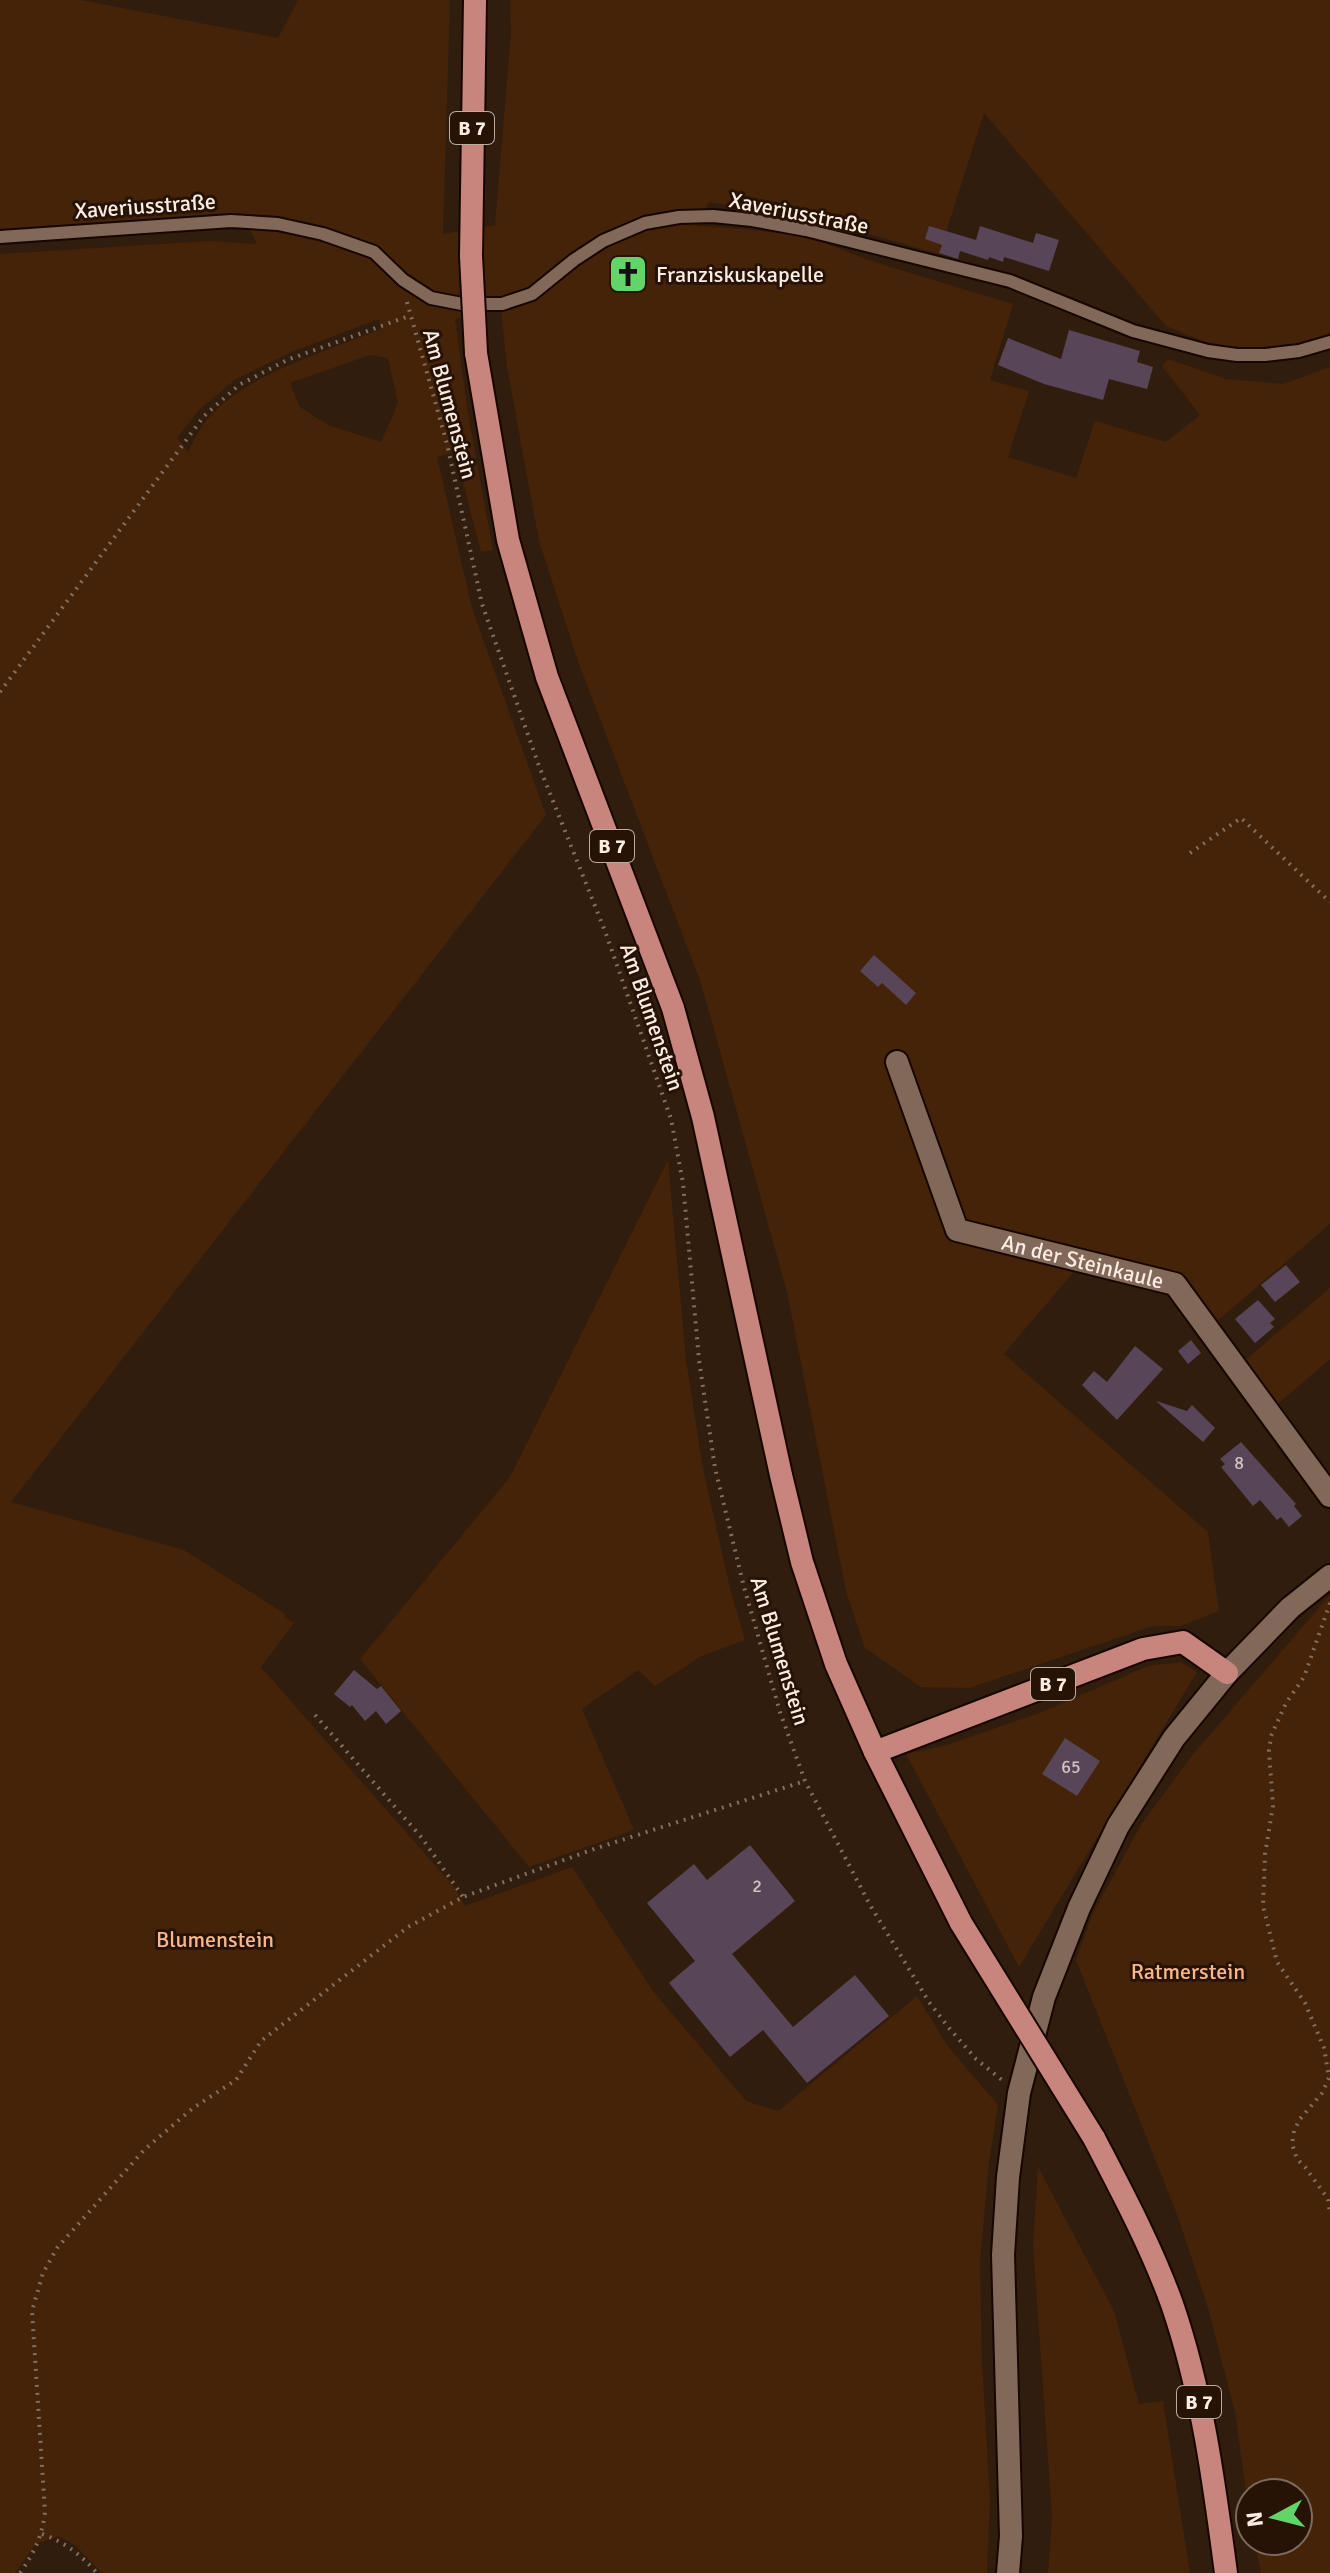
<svg xmlns="http://www.w3.org/2000/svg" width="1330" height="2573" font-family="Signika,sans-serif">
  <style>
    .green { fill: #442308; fill-rule: evenodd }
    .building { fill: #584558 }
    .lines { fill: none; stroke-linecap: round; stroke-linejoin: round }
    .service-casing { stroke: #180600; stroke-width: 16 }
    .minor-casing { stroke: #180600; stroke-width: 26 }
    .tertiary-casing { stroke: #180600; stroke-width: 26 }
    .primary-casing { stroke: #180600; stroke-width: 26 }
    .path { stroke: #816f62; stroke-width: 4; stroke-dasharray: 2 6; stroke-linecap: butt }
    .service { stroke: #816858; stroke-width: 12 }
    .minor { stroke: #816858; stroke-width: 22 }
    .tertiary { stroke: #816858; stroke-width: 22 }
    .primary { stroke: #c7857d; stroke-width: 22 }
    .primary-bridge-casing { stroke: #180600; stroke-width: 26; stroke-linecap: butt }
    .primary-bridge { stroke: #c7857d; stroke-width: 22 }
    .labels { text-anchor: middle; dominant-baseline: central; stroke-width: 6; stroke-linejoin: round; paint-order: stroke }
    .number-label { font-size: 18px; fill: #d2c2c0 }
    .shield { fill: #271306; stroke: #bbaba1; stroke-width: 2 }
    .shield-label { font-size: 20px; font-weight: bold; fill: #fbece3 }
    .street-label { font-size: 22px; fill: #fbece3; stroke: #271306 }
    .poi-label { font-size: 22px; fill: #fbece3; stroke: #271306; text-anchor: start }
    .park-label { font-size: 22px; fill: #f6b78d; stroke: #271306 }
  </style>
  <rect width="100%" height="100%" fill="#311d0e"/>
  <g class="green">
    <path d="M0,0h81l197,38 20,-38h152l-7,234 52,-9 16,-192 -1,-33h820v332l-6,5 -45,16 -51,-2 -62,-25 -182,-213 -45,141 -112,-32 -118,-20 -12,24 45,3 64,7 71,27 136,41 -23,76 39,11 -21,66 68,21 19,-57 71,21 34,-27 -38,-49 6,-7 58,20 57,5 47,-17v857l-114,98 -36,-46 -104,-7 -72,85 204,178 11,79 -39,15h-27l-184,62 -48,-1 -56,-39 -19,-57 -59,-299 -86,-309 -122,-319 -40,-123 -32,-174 -6,-57 -46,9 13,94 25,137 -12,2 -26,-100 -18,5 35,151 74,207 -535,687 173,48 101,64 -1,3 10,6 -33,44 194,221 10,18 107,-39 81,124 93,110 32,10 139,-115 30,49 51,60 -9,58 -9,99 2,100 8,137 -3,74h-885l-27,-28 -17,-9 -22,8 -21,29h-15v-2319l209,-13 48,3 -15,-30 -174,12 -68,9zM379,319l2,10c-51,21 -140,47 -174,91 -8,9 -13,21 -19,32l-11,-14 22,-28 37,-31 58,-28zM370,355l18,3 10,45 -17,39 -53,-17 -28,-18 -10,-24z"/>
    <polygon points="668,1160 686,1359 703,1469 730,1588 745,1640 702,1656 655,1686 638,1670 582,1709 634,1830 529,1867 360,1659 510,1477"/>
    <polygon points="1330,1288 1330,1359 1278,1404 1245,1360"/>
    <polygon points="1330,1595 1330,2573 1261,2573 1254,2541 1298,2541 1298,2493 1250,2493 1250,2521 1235,2412 1208,2308 1178,2217 1076,1960 1093,1913 1141,1825 1190,1758"/>
    <polygon points="1181,1662 1197,1672 1019,1967 906,1754 947,1745 1042,1712 1148,1666"/>
    <polygon points="1038,2167 1114,2311 1139,2404 1163,2401 1190,2573 1048,2573 1052,2517 1033,2244"/>
  </g>
  <g class="building">
    <polygon points="929,226 976,240 980,226 1033,243 1036,233 1059,240 1049,271 1004,257 1003,262 989,257 988,260 960,251 958,259 939,253 942,245 925,239"/>
    <polygon points="1069,330 1140,351 1137,362 1153,367 1147,389 1109,379 1103,400 1044,384 998,365 1008,338 1061,359"/>
    <polygon points="874,955 916,993 906,1005 882,983 878,987 860,971"/>
    <polygon points="1286,1265 1300,1282 1275,1302 1261,1285"/>
    <polygon points="1258,1300 1275,1319 1270,1323 1274,1327 1255,1343 1235,1319"/>
    <polygon points="1191,1340 1201,1353 1188,1364 1178,1351"/>
    <polygon points="1135,1346 1163,1369 1117,1420 1082,1385 1094,1371 1107,1382"/>
    <polygon points="1156,1401 1187,1411 1192,1405 1215,1428 1203,1442"/>
    <polygon points="1241,1442 1296,1504 1294,1506 1302,1516 1289,1527 1281,1517 1277,1520 1260,1500 1253,1506 1221,1467 1225,1464 1220,1459"/>
    <polygon points="354,1670 377,1689 381,1686 401,1711 386,1724 376,1711 365,1721 352,1705 350,1707 334,1694"/>
    <polygon points="1065,1738 1100,1761 1077,1796 1042,1774"/>
    <polygon points="750,1845 795,1901 732,1954 793,2027 855,1975 889,2016 807,2083 763,2030 730,2057 669,1983 695,1961 647,1903 694,1864 707,1880"/>
  </g>
  <g class="lines">
    <defs>
      <polyline id="service" points="0,237 231,221 278,224 323,234 374,252 403,280 431,298 462,304 502,304 532,294 574,260 603,241 645,223 679,217 713,216 752,220 806,230 1010,281 1133,331 1208,351 1237,355 1265,355 1299,351 1330,342"/>
      <g id="minor">
        <path id="s1" d="M897,1062l60,168 218,54 155,212"/>
      </g>
      <polyline id="tertiary" points="1008,2573 1011,2536 1003,2255 1008,2177 1019,2093 1044,1997 1079,1908 1118,1826 1174,1738 1227,1673 1290,1608 1330,1576"/>
      <g id="primary">
        <polyline points="471,256 475,0"/>
        <polyline points="476,353 508,540 547,677 673,1008 703,1117 781,1475 802,1562 836,1664 875,1752 961,1923"/>
        <polyline points="875,1752 1143,1649 1183,1642 1227,1673"/>
        <path d="M1094,2138c28,54 57,108 78,166 30,87 42,178 54,269"/>
      </g>
    </defs>
    <use href="#service" class="service-casing"/>
    <use href="#minor" class="minor-casing"/>
    <use href="#tertiary" class="tertiary-casing"/>
    <use href="#primary" class="primary-casing"/>
    <g class="path">
      <polyline points="407,302 447,444 482,604 539,766 605,931 671,1119 683,1183 699,1360 715,1468 744,1587 780,1712 805,1781 870,1905 929,2002 949,2028 976,2059 1002,2080"/>
      <polyline points="0,692 204,416 239,385 287,360 409,316"/>
      <polyline points="1190,853 1241,818 1330,902"/>
      <polyline points="1330,1603 1304,1677 1286,1703 1271,1736 1269,1751 1273,1806 1265,1854 1263,1906 1277,1962 1305,2003 1324,2048 1329,2078 1322,2093 1300,2119 1294,2131 1292,2144 1297,2159 1305,2167 1328,2199 1330,2214"/>
      <polyline points="315,1715 422,1838 463,1897"/>
      <path d="M42,2534c23,8 39,21 55,39"/>
      <path d="M20,2573c14,-20 22,-36 25,-61l-13,-201 11,-38 14,-25 87,-98 49,-42 43,-28 25,-39 147,-114 55,-30 134,-49 208,-67"/>
    </g>
    <use href="#service" class="service"/>
    <use href="#minor" class="minor"/>
    <use href="#tertiary" class="tertiary"/>
    <use href="#primary" class="primary"/>
    <defs>
      <g id="primary-bridge">
        <polyline points="471,256 476,353"/>
        <polyline points="961,1923 1094,2138"/>
      </g>
    </defs>
    <use href="#primary-bridge" class="primary-bridge-casing"/>
    <use href="#primary-bridge" class="primary-bridge"/>
  </g>
  <defs>
    <symbol id="church-square" viewBox="-11 -11 22 22"><rect x="-9" y="-9" width="18" height="18" rx="4" fill="#63d468" stroke="#271306"/><path d="M-1.2-6h2.4v3.5h3.3v2.4h-3.3V6h-2.4V-.1h-3.3v-2.4h3.3Z" fill="#111"/></symbol>
  </defs>
  <g fill-rule="evenodd">
    <use href="#church-square" x="606" y="252" width="44" height="44"/>
  </g>
  <g class="labels">
    <g class="number-label">
      <text x="1239" y="1463">8</text>
      <text x="1071" y="1767">65</text>
      <text x="757" y="1886">2</text>
    </g>
    <g class="shield">
      <rect x="450" y="112" width="44" height="32" rx="6"/>
      <rect x="590" y="830" width="44" height="32" rx="6"/>
      <rect x="1031" y="1668" width="44" height="32" rx="6"/>
      <rect x="1177" y="2386" width="44" height="32" rx="6"/>
    </g>
    <g class="shield-label">
      <text x="472" y="128">B 7</text>
      <text x="612" y="846">B 7</text>
      <text x="1053" y="1684">B 7</text>
      <text x="1199" y="2402">B 7</text>
    </g>
    <g class="street-label">
      <text transform="translate(145 206) rotate(-4)">Xaveriusstraße</text>
      <text transform="translate(799 213) rotate(11)">Xaveriusstraße</text>
      <text transform="translate(450 404) rotate(75)">Am Blumenstein</text>
      <text transform="translate(652 1017) rotate(71)">Am Blumenstein</text>
      <text stroke="none"><textPath href="#s1" startOffset="308">An der Steinkaule</textPath></text>
      <text transform="translate(780 1651) rotate(73)">Am Blumenstein</text>
    </g>
    <g class="poi-label">
      <text x="656" y="274">Franziskuskapelle</text>
    </g>
    <g class="park-label">
      <text x="215" y="1939">Blumenstein</text>
      <text x="1188" y="1971">Ratmerstein</text>
    </g>
  </g>
  <g transform="translate(1274 2517) rotate(263)"><circle r="38" fill="#271306" stroke="#7c6a5e" stroke-width="2"/>
  <path d="M0-6L14 30L0 20L-14 30Z" fill="#63d468"/>
  <text y="-12" font-size="22" font-weight="bold" text-anchor="middle" fill="#fbece3">N</text>
  </g>
</svg>
